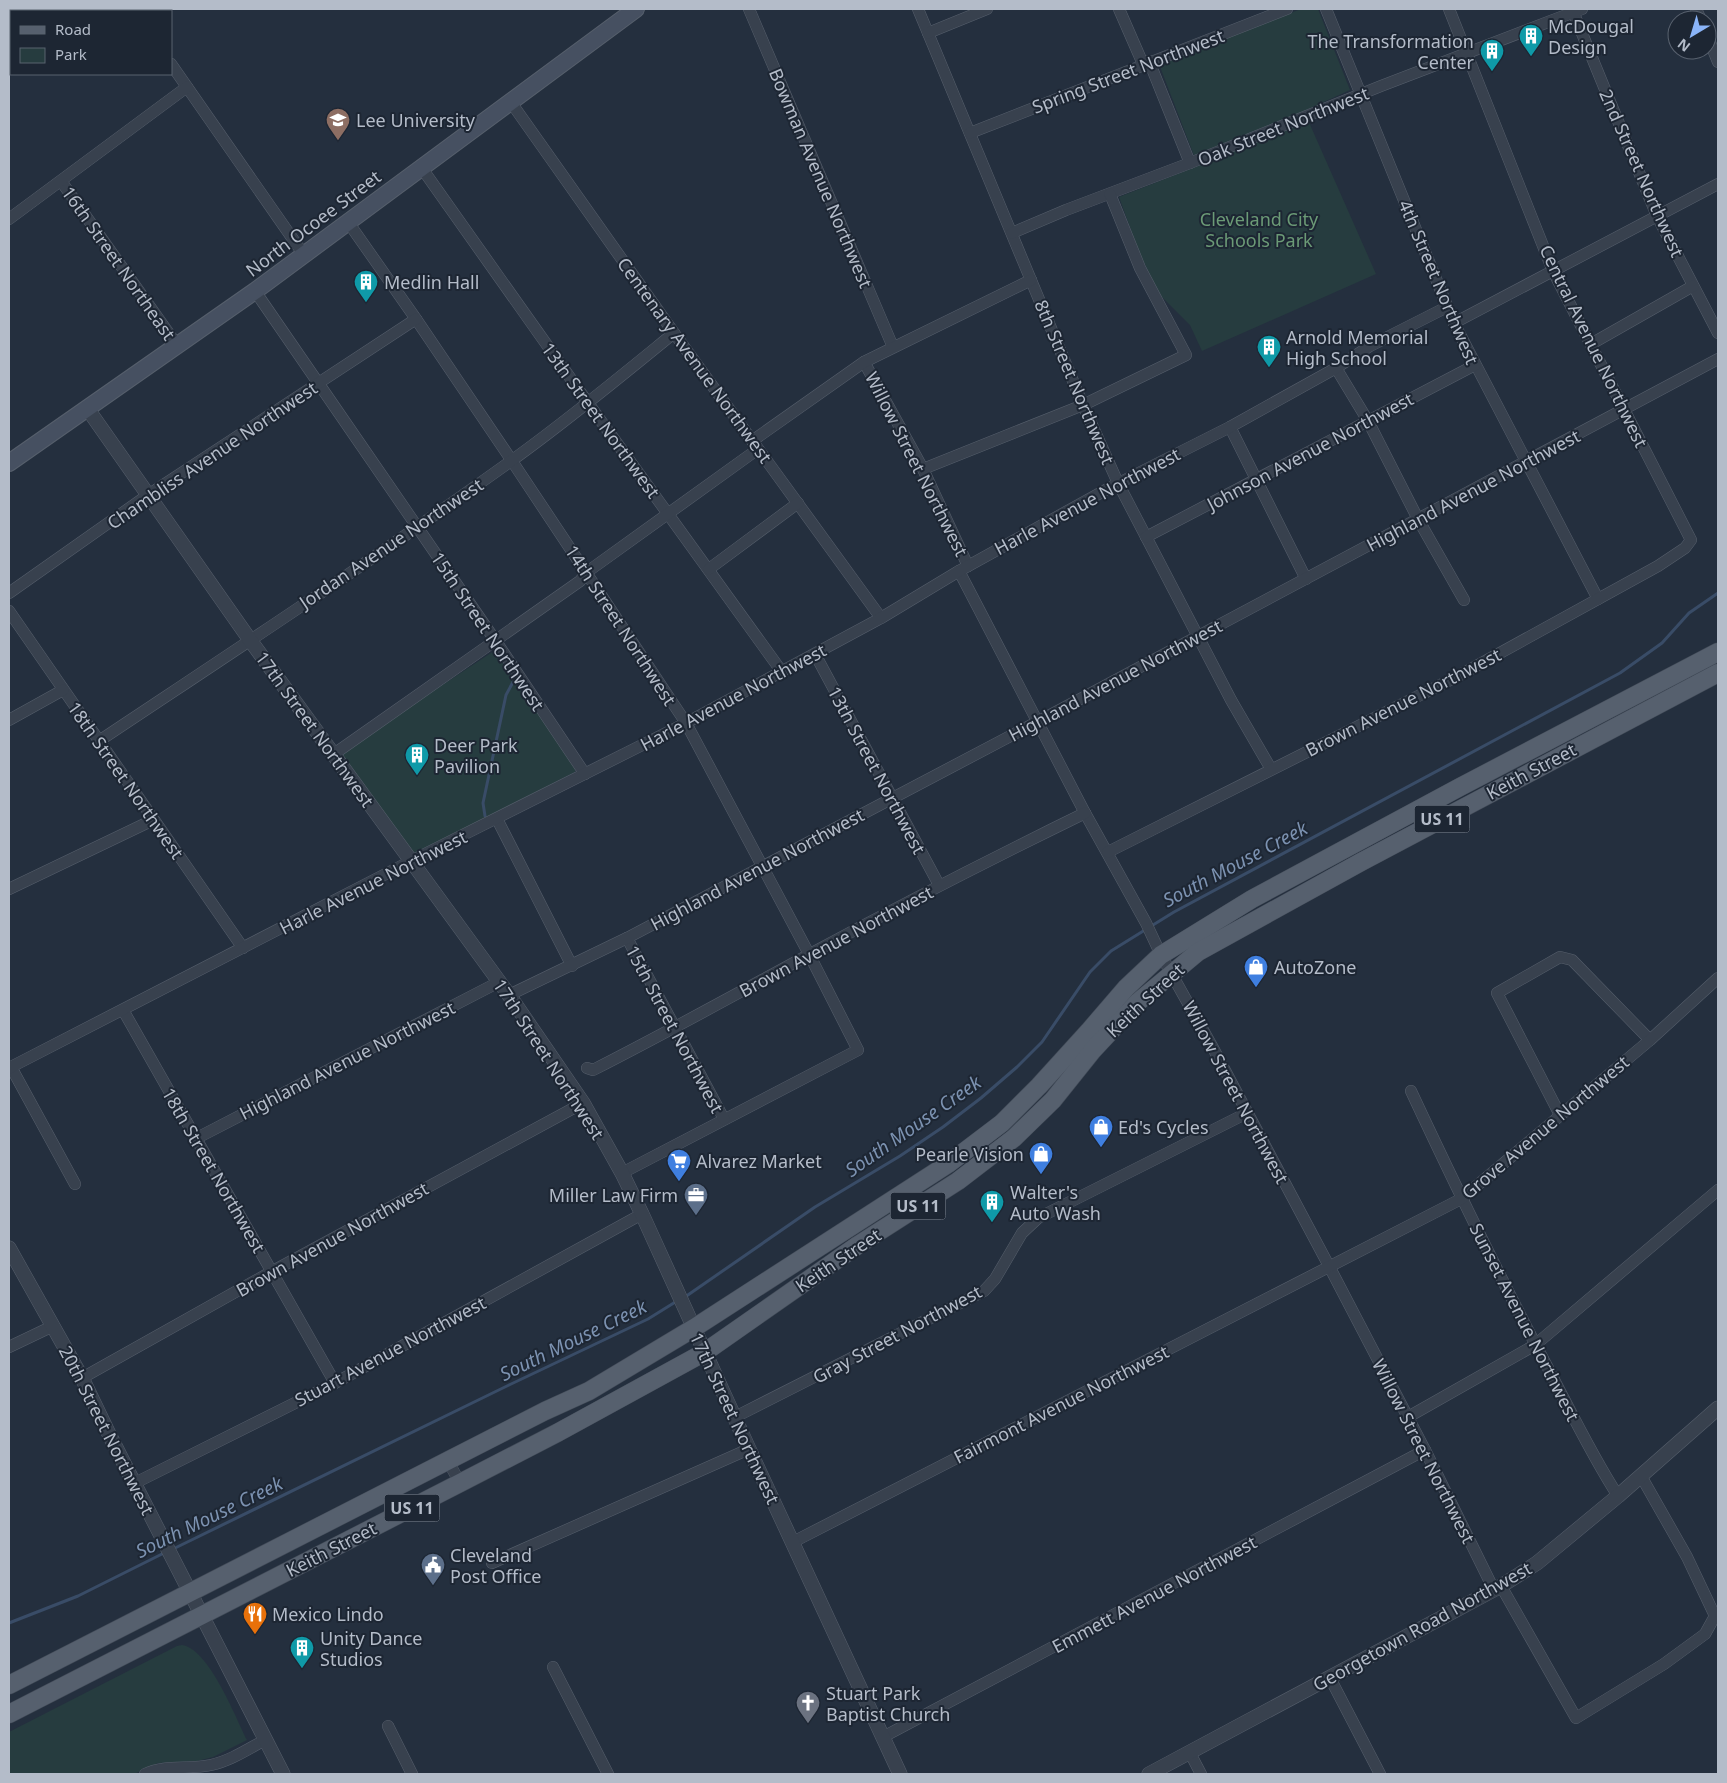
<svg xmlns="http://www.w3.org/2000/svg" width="1727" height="1783" font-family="'Noto Sans',sans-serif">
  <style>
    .green { fill: #263c3f }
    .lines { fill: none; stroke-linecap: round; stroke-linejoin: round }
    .stream { stroke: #394c67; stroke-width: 3 }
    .minor-casing { stroke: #565f6c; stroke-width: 12 }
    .tertiary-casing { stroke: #565f6c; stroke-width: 15 }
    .secondary-casing { stroke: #565f6c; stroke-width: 18 }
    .primary-casing { stroke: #414a57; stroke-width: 19 }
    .minor { stroke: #38414e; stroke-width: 11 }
    .tertiary { stroke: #38414e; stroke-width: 14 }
    .secondary { stroke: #465061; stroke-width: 16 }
    .primary { stroke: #56606e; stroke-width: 18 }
    .labels { text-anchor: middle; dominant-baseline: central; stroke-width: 4; stroke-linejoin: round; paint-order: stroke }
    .shield { fill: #1d2633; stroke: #878f9c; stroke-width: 1 }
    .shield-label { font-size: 16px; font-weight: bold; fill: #b4bcc9 }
    .poi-label { font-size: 18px; fill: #b4bcc9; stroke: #1d2633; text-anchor: start }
    .street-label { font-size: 18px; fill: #b4bcc9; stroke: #1d2633 }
    .park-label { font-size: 18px; fill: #6b9a76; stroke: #1d2633 }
    .water-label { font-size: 19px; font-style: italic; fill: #7c92b1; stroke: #1d2633 }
  </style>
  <rect width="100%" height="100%" fill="#242f3e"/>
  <g class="green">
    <polygon points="1301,9 1318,9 1350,90 1304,111 1376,274 1202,351 1190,325 1161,296 1154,283 1139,252 1119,197 1198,166 1159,64"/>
    <polygon points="494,651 575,767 575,772 416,853 412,852 343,757 343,755 350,746"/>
    <path d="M182,1645c27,4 53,71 65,95l-34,17 -16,4 -39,2 -24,11h-125v-42l168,-86z"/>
  </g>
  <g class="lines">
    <g class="stream">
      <polyline points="9,12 11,13"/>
      <polyline points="485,816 483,803 490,770 506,695 513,682"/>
      <polyline points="685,1297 815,1207 900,1156 943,1127 981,1098 1017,1067 1042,1042 1090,972 1111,951 1174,912 1620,673 1662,643 1689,613 1718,593"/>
      <polyline points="171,1550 509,1385 648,1319 677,1301"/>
      <polyline points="9,1623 78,1596 166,1552"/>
    </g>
    <defs>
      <g id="minor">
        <polyline points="133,9 134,11"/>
        <polyline points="749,9 893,347"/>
        <polyline points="918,9 1083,405 1118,483 1231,700 1271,769"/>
        <polyline points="1119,9 1143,64"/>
        <polyline points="1326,9 1454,323 1598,599"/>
        <polyline points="1572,9 1657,216 1718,333"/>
        <polyline points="1696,9 1701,20"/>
        <polyline points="928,33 987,9"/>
        <polyline points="1707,35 1718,62"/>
        <polyline points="1149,61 1190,163"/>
        <polyline points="171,64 304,255"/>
        <polyline points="510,101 674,333 881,618"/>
        <polyline points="970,133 1287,9"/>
        <polyline points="421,167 588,403 782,672"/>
        <polyline points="61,181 177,345"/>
        <polyline points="9,219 187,87"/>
        <polyline points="348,222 416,319 512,461 686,723 809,954 858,1050 622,1173"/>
        <polyline points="1012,233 1066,210 1190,163 1381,86 1582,9"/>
        <polyline points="255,291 495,640 585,774"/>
        <polyline points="1454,323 1718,184"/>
        <polyline points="1591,344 1693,286"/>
        <polyline points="864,362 923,469 968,566"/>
        <polyline points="1336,368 1368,421 1418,519 1464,600"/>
        <polyline points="1230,427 1306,579"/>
        <polyline points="752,441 864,362 1031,280"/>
        <polyline points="923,469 1083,405 1186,355 1140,268 1110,194"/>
        <polyline points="1146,537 1475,365"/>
        <polyline points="709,569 798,503"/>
        <polyline points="959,571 1085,813 1146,923 1161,955 1213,1048 1329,1266 1425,1450 1494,1590"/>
        <polyline points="9,593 148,495 416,319"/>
        <polyline points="9,611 243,948"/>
        <polyline points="815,654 939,885"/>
        <polyline points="9,720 63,690"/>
        <path d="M99,741c138,-92 277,-183 412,-280 56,-40 109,-84 163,-128"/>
        <polyline points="334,754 580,581 587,572 758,449"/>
        <polyline points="497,819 572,966"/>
        <polyline points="1108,852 1460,675 1658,566 1685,548 1691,540 1553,271 1449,9"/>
        <polyline points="9,889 153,820"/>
        <polyline points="627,938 724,1119"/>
        <polyline points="509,995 627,938 1037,722 1718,359"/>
        <polyline points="123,1010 335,1383"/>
        <polyline points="11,1067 75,1184"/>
        <polyline points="9,1068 411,861 686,723 881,618 959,571 1111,487 1230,427 1336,368 1370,346 1447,307"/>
        <path d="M587,1068l6,2c73,-37 145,-77 217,-116 91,-49 183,-96 275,-141"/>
        <path d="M1411,1091c44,94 89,187 138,279 22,42 43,86 69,126"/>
        <polyline points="1560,1115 1497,993 1560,957 1572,960 1650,1040"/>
        <polyline points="195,1139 499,982"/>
        <polyline points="9,1347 53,1326"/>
        <polyline points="82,1378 271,1272 583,1103"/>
        <polyline points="735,1417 984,1291 995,1279 1022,1233 1038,1218 1247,1113"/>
        <polyline points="1408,1417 1535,1345 1718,1190"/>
        <polyline points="448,1461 460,1483"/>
        <polyline points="135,1483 335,1383 642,1214"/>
        <polyline points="793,1542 1461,1199 1650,1040 1718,978"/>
        <polyline points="492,1563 749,1449"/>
        <polyline points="1501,1586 1576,1718 1664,1664 1705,1634 1715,1616 1687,1557 1641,1476"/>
        <polyline points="553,1667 608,1774"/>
        <polyline points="1330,1678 1380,1774"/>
        <polyline points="388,1726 412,1774"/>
        <polyline points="883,1737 1425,1450"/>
        <polyline points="1190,1753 1201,1774"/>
        <path d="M145,1774c20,-10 44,-4 66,-9 19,-4 37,-16 54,-25"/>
      </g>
      <g id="tertiary">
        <polyline points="87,408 250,640 509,995 583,1103 622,1173 642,1214 749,1449 900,1774"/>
        <polyline points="9,1248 82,1378 109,1434 283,1774"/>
        <polyline points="1149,1774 1501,1586 1537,1563 1618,1496 1718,1408"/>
      </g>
      <polyline id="secondary" points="9,463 255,291 636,9"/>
      <g id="primary">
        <polyline points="9,1685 545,1411 589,1391 694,1328 948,1164 1002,1123 1039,1086 1089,1031 1126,988 1161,955 1252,899 1460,787 1718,652"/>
        <polyline points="9,1714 460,1483 557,1433 705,1352 858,1245 958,1181 1014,1138 1053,1100 1093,1050 1138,1002 1198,952 1361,862 1718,673"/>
      </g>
    </defs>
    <use href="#minor" class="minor-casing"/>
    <use href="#tertiary" class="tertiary-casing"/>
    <use href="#secondary" class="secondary-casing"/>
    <use href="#primary" class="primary-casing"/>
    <use href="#minor" class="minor"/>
    <use href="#tertiary" class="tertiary"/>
    <use href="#secondary" class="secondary"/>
    <use href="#primary" class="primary"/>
  </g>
  <defs>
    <symbol id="building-pin" viewBox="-11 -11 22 30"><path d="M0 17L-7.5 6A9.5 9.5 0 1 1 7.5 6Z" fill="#0f9aa8" stroke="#1d2633"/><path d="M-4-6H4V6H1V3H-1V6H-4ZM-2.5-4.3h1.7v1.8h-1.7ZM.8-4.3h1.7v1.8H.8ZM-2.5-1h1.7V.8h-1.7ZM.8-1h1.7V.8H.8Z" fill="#fff"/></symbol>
    <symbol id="university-pin" viewBox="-11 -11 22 30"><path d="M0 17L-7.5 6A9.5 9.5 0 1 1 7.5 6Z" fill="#8d6e63" stroke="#1d2633"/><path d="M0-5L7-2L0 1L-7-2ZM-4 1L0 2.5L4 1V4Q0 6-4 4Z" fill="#fff"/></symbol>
    <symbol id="shop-pin" viewBox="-11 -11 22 30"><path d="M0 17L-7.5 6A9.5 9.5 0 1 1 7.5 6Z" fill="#3f7fe0" stroke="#1d2633"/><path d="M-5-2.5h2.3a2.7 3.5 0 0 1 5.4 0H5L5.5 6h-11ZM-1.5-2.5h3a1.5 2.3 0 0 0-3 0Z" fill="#fff"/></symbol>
    <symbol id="supermarket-pin" viewBox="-11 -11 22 30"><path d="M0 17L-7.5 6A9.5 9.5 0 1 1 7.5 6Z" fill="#3f7fe0" stroke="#1d2633"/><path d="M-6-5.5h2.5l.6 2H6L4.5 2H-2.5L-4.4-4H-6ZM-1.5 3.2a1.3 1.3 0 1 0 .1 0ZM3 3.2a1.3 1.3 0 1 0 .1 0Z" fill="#fff"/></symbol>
    <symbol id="office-pin" viewBox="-11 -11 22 30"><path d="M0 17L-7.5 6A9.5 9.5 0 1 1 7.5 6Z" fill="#5c6f8a" stroke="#1d2633"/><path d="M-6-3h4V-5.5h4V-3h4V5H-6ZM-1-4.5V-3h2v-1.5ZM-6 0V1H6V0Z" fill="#fff"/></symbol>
    <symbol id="civic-pin" viewBox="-11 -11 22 30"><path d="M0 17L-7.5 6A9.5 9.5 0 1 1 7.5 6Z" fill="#5c6f8a" stroke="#1d2633"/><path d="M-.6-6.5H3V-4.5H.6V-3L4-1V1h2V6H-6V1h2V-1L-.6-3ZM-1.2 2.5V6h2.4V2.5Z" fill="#fff"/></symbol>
    <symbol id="restaurant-pin" viewBox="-11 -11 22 30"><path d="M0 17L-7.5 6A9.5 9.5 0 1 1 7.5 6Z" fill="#e8710a" stroke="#1d2633"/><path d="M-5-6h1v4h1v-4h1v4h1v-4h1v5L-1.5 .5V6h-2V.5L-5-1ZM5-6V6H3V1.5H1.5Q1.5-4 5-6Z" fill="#fff"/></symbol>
    <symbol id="church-pin" viewBox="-11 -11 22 30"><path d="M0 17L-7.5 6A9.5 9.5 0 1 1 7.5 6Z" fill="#6b7280" stroke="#1d2633"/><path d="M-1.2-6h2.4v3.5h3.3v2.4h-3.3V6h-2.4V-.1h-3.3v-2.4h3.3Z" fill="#fff"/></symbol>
  </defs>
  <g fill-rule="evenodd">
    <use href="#building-pin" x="1517" y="22" width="28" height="38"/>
    <use href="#building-pin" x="1478" y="37" width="28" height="38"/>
    <use href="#university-pin" x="324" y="106" width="28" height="38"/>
    <use href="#building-pin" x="352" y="268" width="28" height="38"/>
    <use href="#building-pin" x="1255" y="333" width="28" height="38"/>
    <use href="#building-pin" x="403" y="741" width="28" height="38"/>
    <use href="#shop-pin" x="1242" y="953" width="28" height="38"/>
    <use href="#shop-pin" x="1087" y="1113" width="28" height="38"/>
    <use href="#shop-pin" x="1027" y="1140" width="28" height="38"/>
    <use href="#supermarket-pin" x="665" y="1147" width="28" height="38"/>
    <use href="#office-pin" x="682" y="1181" width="28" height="38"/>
    <use href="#building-pin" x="978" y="1188" width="28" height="38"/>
    <use href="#civic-pin" x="419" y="1551" width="28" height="38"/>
    <use href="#restaurant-pin" x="241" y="1600" width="28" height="38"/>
    <use href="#building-pin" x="288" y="1634" width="28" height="38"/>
    <use href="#church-pin" x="794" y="1689" width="28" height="38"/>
  </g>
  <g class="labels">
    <g class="shield">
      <rect x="1414.5" y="805.5" width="55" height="27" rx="4"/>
      <rect x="890.5" y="1192.5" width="55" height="27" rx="4"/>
      <rect x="384.5" y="1494.5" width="55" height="27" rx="4"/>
    </g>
    <g class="shield-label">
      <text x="1442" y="819">US 11</text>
      <text x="918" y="1206">US 11</text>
      <text x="412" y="1508">US 11</text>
    </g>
    <g class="poi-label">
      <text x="1548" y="26">McDougal<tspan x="1548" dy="21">Design</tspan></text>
      <text x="1474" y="41" text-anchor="end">The Transformation<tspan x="1474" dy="21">Center</tspan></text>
      <text x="356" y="120">Lee University</text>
      <text x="384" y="282">Medlin Hall</text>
      <text x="1286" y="337">Arnold Memorial<tspan x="1286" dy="21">High School</tspan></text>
      <text x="434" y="745">Deer Park<tspan x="434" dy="21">Pavilion</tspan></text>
      <text x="1274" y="967">AutoZone</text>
      <text x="1118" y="1127">Ed's Cycles</text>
      <text x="1024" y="1154" text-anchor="end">Pearle Vision</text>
      <text x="696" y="1161">Alvarez Market</text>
      <text x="1010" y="1192">Walter's<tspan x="1010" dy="21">Auto Wash</tspan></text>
      <text x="678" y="1195" text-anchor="end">Miller Law Firm</text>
      <text x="450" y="1555">Cleveland<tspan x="450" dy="21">Post Office</tspan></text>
      <text x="272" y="1614">Mexico Lindo</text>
      <text x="320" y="1638">Unity Dance<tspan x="320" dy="21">Studios</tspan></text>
      <text x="826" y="1693">Stuart Park<tspan x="826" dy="21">Baptist Church</tspan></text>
    </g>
    <g class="street-label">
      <text transform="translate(1128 71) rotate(-21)">Spring Street Northwest</text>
      <text transform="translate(1283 126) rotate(-22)">Oak Street Northwest</text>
      <text transform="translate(1642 173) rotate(66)">2nd Street Northwest</text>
      <text transform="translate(821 178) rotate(67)">Bowman Avenue Northwest</text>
      <text transform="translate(313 223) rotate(-37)">North Ocoee Street</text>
      <text transform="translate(119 263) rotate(55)">16th Street Northeast</text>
      <text transform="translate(1439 282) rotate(67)">4th Street Northwest</text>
      <text transform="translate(1594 346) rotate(64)">Central Avenue Northwest</text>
      <text transform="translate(695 360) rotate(54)">Centenary Avenue Northwest</text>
      <text transform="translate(1075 382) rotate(67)">8th Street Northwest</text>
      <text transform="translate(601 420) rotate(54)">13th Street Northwest</text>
      <text transform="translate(1310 451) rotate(-28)">Johnson Avenue Northwest</text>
      <text transform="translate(212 455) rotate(-34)">Chambliss Avenue Northwest</text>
      <text transform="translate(917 464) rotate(63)">Willow Street Northwest</text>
      <text transform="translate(1473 490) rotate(-28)">Highland Avenue Northwest</text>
      <text transform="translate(1087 501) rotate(-28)">Harle Avenue Northwest</text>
      <text transform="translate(391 543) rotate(-34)">Jordan Avenue Northwest</text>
      <text transform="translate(621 625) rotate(57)">14th Street Northwest</text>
      <text transform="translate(488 631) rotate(56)">15th Street Northwest</text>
      <text transform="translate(1115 680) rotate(-28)">Highland Avenue Northwest</text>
      <text transform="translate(733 697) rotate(-28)">Harle Avenue Northwest</text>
      <text transform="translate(1403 702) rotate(-27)">Brown Avenue Northwest</text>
      <text transform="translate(315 729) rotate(54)">17th Street Northwest</text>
      <text transform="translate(877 770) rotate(62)">13th Street Northwest</text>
      <text transform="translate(1531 771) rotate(-28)">Keith Street</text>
      <text transform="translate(126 780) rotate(55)">18th Street Northwest</text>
      <text transform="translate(757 869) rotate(-28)">Highland Avenue Northwest</text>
      <text transform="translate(373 882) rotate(-27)">Harle Avenue Northwest</text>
      <text transform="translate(836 941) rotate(-28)">Brown Avenue Northwest</text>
      <text transform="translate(1145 1000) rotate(-43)">Keith Street</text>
      <text transform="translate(675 1029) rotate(62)">15th Street Northwest</text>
      <text transform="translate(549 1059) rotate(57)">17th Street Northwest</text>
      <text transform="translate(347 1060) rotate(-27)">Highland Avenue Northwest</text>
      <text transform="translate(1236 1092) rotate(62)">Willow Street Northwest</text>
      <text transform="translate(1545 1127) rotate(-40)">Grove Avenue Northwest</text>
      <text transform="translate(214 1170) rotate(60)">18th Street Northwest</text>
      <text transform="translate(332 1239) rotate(-29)">Brown Avenue Northwest</text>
      <text transform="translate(838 1260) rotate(-34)">Keith Street</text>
      <text transform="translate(1525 1322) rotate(63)">Sunset Avenue Northwest</text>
      <text transform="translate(897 1334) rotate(-28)">Gray Street Northwest</text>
      <text transform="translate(390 1351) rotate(-28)">Stuart Avenue Northwest</text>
      <text transform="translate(1061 1404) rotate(-27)">Fairmont Avenue Northwest</text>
      <text transform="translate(735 1418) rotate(65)">17th Street Northwest</text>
      <text transform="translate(107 1430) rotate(63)">20th Street Northwest</text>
      <text transform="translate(1424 1451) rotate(63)">Willow Street Northwest</text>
      <text transform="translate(331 1549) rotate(-27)">Keith Street</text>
      <text transform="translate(1154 1594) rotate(-28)">Emmett Avenue Northwest</text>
      <text transform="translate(1422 1626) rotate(-29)">Georgetown Road Northwest</text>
    </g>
    <g class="park-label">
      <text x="1259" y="219">Cleveland City<tspan x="1259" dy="21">Schools Park</tspan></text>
    </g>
    <g class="water-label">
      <text transform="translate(1235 864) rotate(-28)">South Mouse Creek</text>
      <text transform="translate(913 1126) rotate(-35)">South Mouse Creek</text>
      <text transform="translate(573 1340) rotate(-26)">South Mouse Creek</text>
      <text transform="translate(209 1517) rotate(-26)">South Mouse Creek</text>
    </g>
  </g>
  <rect width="1727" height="1783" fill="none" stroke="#b4bcc9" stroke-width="20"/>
  <rect x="10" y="10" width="162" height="65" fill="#1d2633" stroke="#59626f"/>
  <rect x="20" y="26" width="25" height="8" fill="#56606e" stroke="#59626f"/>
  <text x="55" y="35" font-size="15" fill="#b4bcc9">Road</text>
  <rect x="20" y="48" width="25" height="15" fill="#263c3f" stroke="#59626f"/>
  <text x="55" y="60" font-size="15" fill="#b4bcc9">Park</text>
  <g transform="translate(1692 35) rotate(218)"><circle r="24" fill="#1d2633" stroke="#59626f"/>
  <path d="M0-4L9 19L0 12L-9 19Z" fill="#8ab4f8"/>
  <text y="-8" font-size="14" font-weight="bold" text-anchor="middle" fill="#b4bcc9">N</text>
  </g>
</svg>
